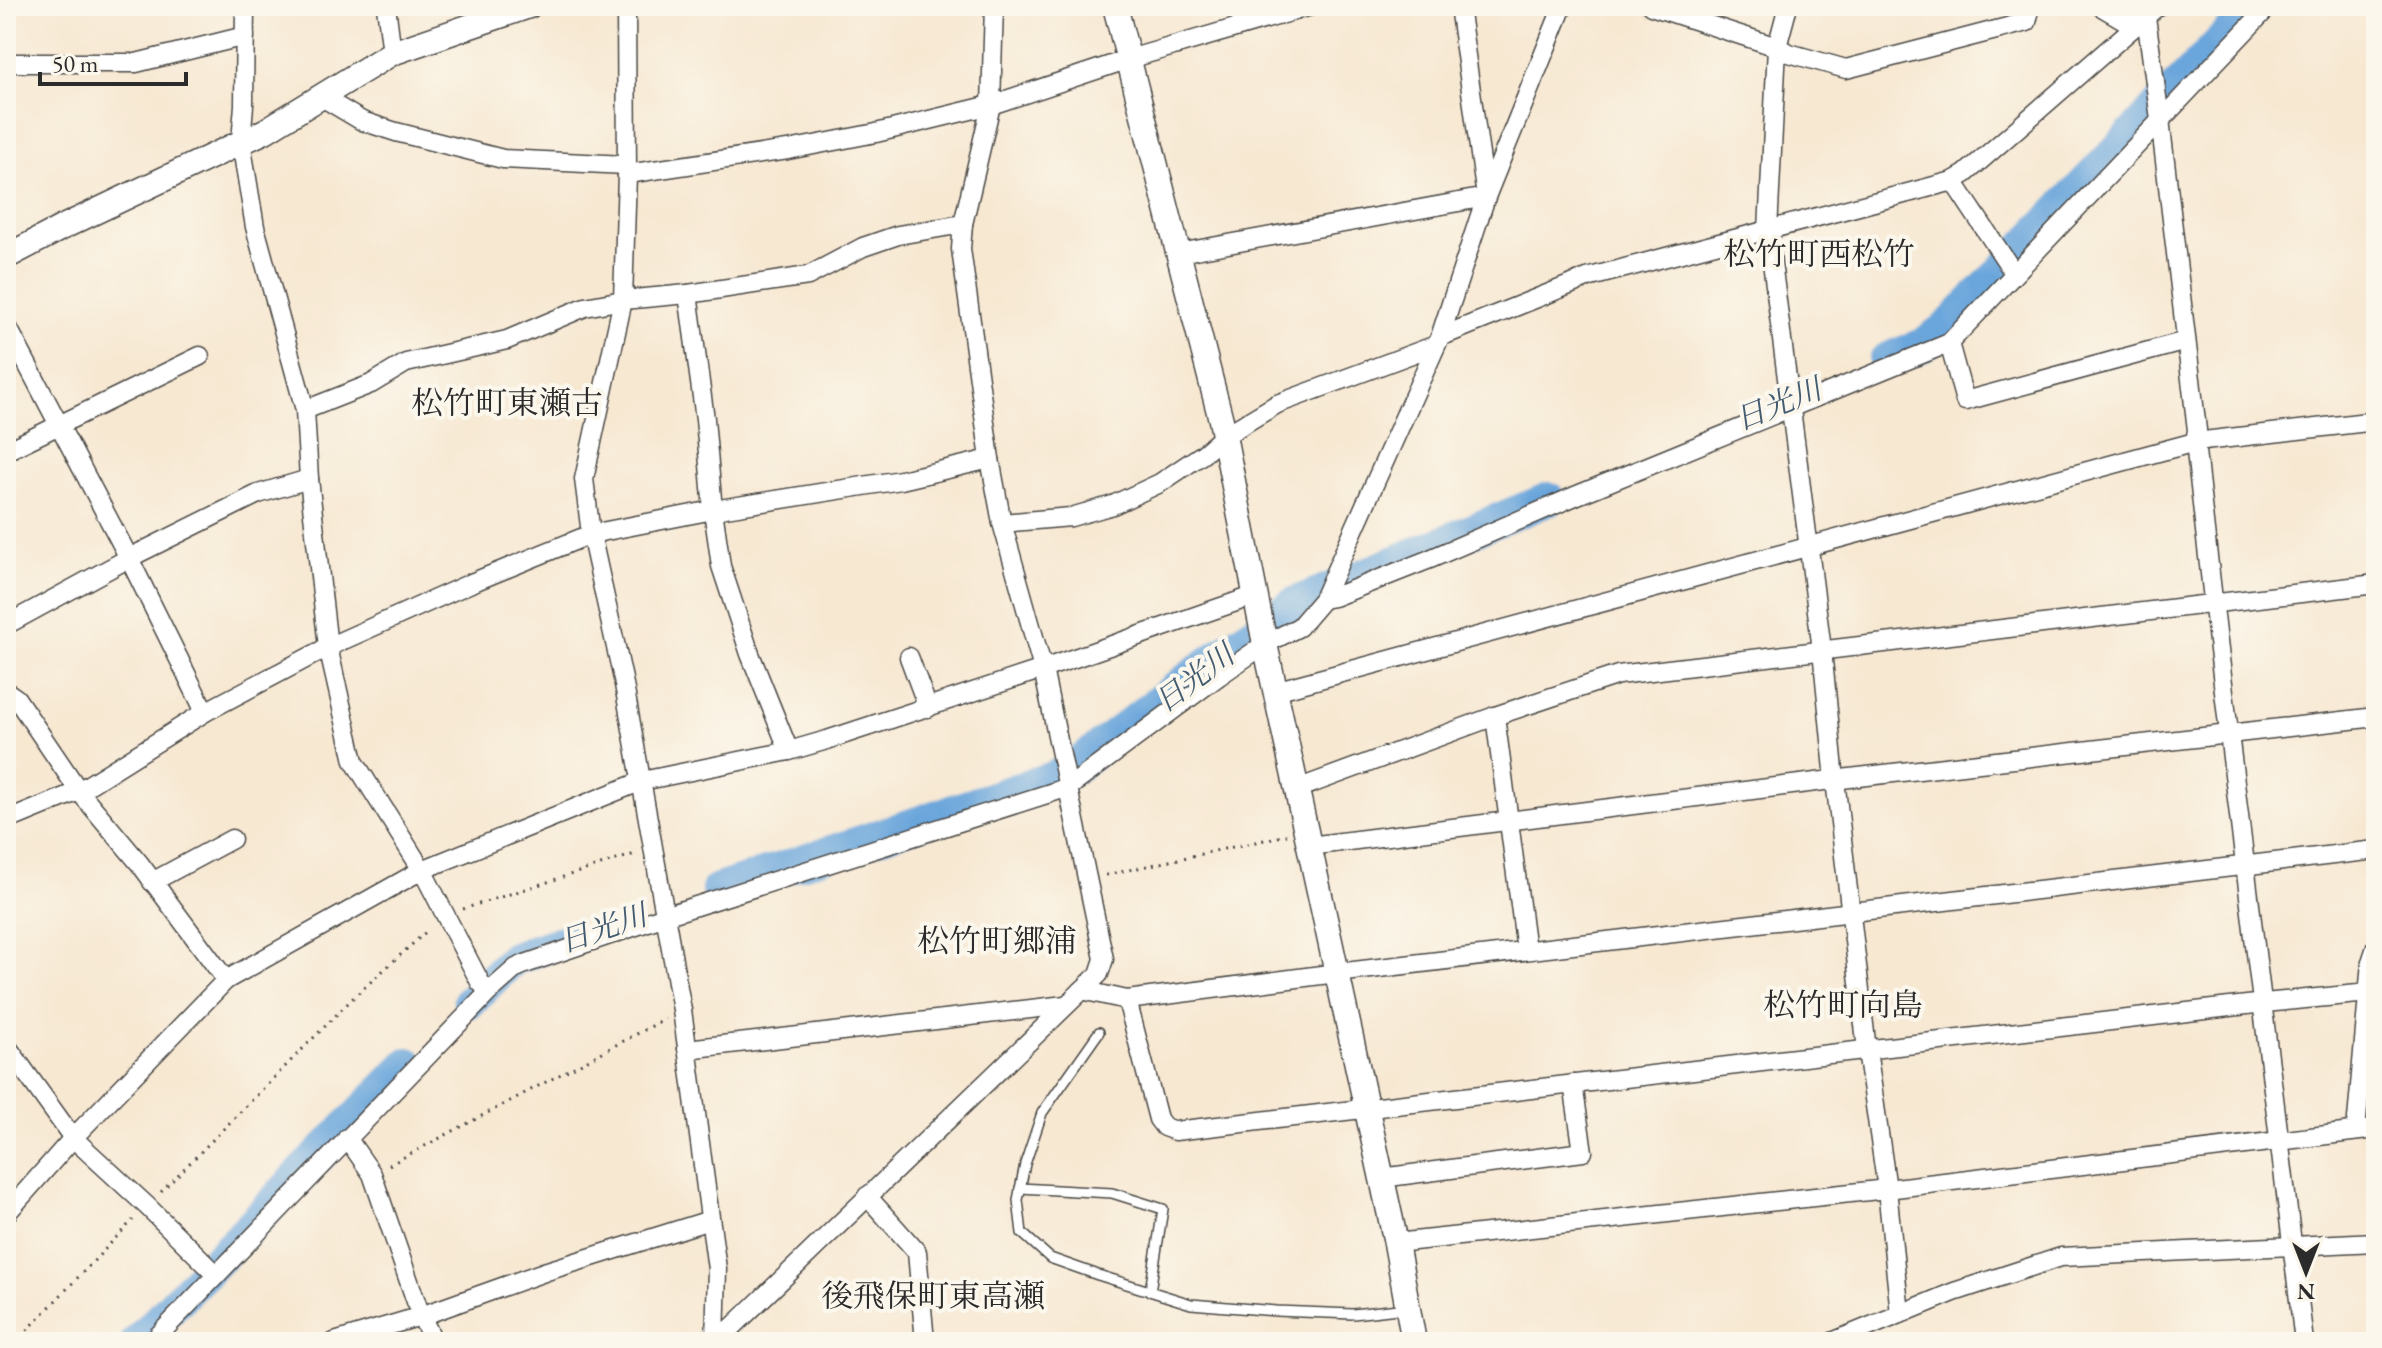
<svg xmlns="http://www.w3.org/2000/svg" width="2382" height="1348" font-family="'EB Garamond','Noto Serif JP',serif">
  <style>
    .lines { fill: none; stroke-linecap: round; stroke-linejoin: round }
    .river { stroke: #6aa6db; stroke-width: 34 }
    .lane-casing { stroke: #4a4744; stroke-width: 12 }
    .street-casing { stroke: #4a4744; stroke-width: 21 }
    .secondary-casing { stroke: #4a4744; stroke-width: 27 }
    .path { stroke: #4a4744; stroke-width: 3; stroke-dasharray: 2 6; stroke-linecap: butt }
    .lane { stroke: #fff; stroke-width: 9 }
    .street { stroke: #fff; stroke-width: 18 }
    .secondary { stroke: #fff; stroke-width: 24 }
    .labels { text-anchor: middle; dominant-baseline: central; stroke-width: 8; stroke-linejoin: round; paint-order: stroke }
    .water-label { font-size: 30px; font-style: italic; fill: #445c71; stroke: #fbf7ec }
    .quarter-label { font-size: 32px; fill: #2b2b2b; stroke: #fbf7ec }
  </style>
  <rect width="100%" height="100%" fill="#fbf7ec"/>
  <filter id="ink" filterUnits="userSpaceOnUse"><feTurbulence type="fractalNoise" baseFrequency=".0125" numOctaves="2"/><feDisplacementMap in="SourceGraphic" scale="16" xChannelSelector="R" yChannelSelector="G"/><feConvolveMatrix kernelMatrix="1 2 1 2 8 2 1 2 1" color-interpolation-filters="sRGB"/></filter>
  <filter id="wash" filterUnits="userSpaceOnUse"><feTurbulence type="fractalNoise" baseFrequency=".006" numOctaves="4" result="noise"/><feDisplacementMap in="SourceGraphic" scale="32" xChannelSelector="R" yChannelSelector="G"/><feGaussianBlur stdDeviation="1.8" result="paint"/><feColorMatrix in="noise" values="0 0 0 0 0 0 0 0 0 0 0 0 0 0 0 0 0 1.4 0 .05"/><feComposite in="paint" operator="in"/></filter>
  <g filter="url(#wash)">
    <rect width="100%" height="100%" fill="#f7e8d2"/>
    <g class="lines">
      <g class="river">
        <polyline points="1886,360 1923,345 1949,326 2255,6"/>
        <polyline points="718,890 1055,777 1073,768 1210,662 1294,604 1549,499"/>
        <polyline points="470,1001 514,958 565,941"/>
        <polyline points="137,1342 408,1064"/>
      </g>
    </g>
  </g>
  <g filter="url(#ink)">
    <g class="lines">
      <defs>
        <g id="lane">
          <polyline points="1099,1032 1042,1113 1025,1164 1018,1200 1022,1233 1050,1258 1098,1275 1191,1304 1276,1311 1353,1314 1407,1308"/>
          <polyline points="1020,1188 1112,1193 1163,1209 1150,1291"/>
        </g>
        <g id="street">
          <polyline points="245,6 244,105 241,142 255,227 305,410 309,479 328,647 354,761 422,870 480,982 489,992"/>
          <polyline points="386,6 392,53"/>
          <polyline points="626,6 627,174 623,300 584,479 591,534 623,679 682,1010 717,1269 715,1342"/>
          <polyline points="1651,6 1777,47 1789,53 1846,69 2027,22 2031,6"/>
          <polyline points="1788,6 1777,47 1768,231 1822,650 1835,780 1867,1050 1887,1189 1900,1314"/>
          <polyline points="2100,6 2134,26"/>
          <path d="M2146,17l14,102 37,311 -2,12c33,300 73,600 109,900"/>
          <polyline points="6,63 136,63 245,36"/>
          <polyline points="320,96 362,121 396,132 503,159 626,165"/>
          <polyline points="627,174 788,150 876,133 991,105 1129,59 1311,6"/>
          <polyline points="1953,181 2014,273"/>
          <polyline points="1179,253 1486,197 1459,6"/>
          <polyline points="688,294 705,419 713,510 721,566 750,654 789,751"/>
          <polyline points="6,324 129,558 205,712"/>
          <polyline points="1440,337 1587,278 1953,181 1965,174 2158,6"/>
          <polyline points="1949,343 1965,401 2186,341"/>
          <polyline points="305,410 371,384 406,363 507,340 585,307 623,300 688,294 808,276 863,247 898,235 963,224"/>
          <polyline points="6,451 200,356"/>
          <polyline points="1002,523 1071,517 1113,505 1160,483 1203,454 1224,436 1277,404 1436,345"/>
          <polyline points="1323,599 1334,597 1430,559 1575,496 1949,343 2269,6"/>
          <polyline points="6,625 129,558 258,494 309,479"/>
          <polyline points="909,657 928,708"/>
          <polyline points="6,691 16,698 79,791 140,864 226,980 73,1138 6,1214"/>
          <polyline points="1275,691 2195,442 2376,421"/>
          <polyline points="1495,716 1526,950"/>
          <polyline points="1297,789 1495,716 1618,675 2376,584"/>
          <polyline points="6,821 79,791 205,712 328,647 471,583 591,534 713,510 901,480 990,459"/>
          <polyline points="1309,846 1824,781 2376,717"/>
          <polyline points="152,882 232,839"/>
          <polyline points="226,980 422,870 642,781 789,751 827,740 1043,669 1256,595"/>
          <polyline points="1082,990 1127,1000 1337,973 2376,850"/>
          <polyline points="1127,1000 1158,1119 1164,1127 1175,1131 2264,1003 2369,993"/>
          <polyline points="6,1045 73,1138 147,1206 216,1274"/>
          <polyline points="687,1049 1065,1005"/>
          <polyline points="2356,1131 2371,962 2376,947"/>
          <polyline points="347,1138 372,1174 421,1316 434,1342"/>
          <polyline points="1381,1178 1583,1152 1573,1084"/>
          <polyline points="867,1196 917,1252 925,1342"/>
          <polyline points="1396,1243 1887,1189 2376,1129"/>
          <polyline points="152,1342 489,992 516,968 525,964 674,913 1069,787 1219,676 1265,644 1299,627 1323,599 1440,337 1486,197 1563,6"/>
          <polyline points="334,1342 421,1316 547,1271 710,1220"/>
          <polyline points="717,1342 1099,974 1104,959 1043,669 1002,523 990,459 961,249 963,224 991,105 994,6"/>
          <polyline points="1832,1342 1954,1292 2061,1257 2376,1242"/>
        </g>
        <g id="secondary">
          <polyline points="1115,6 1221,420 1265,644 1396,1243 1414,1342"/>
          <polyline points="6,257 63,227 265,131 392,53 529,6"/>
        </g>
      </defs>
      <use href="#lane" class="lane-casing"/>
      <use href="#street" class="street-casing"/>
      <use href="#secondary" class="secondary-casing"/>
      <g class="path">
        <polyline points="1106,875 1287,835"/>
        <polyline points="463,909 635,854"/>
        <polyline points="389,1165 665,1019"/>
        <polyline points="161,1192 354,997 429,929"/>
        <polyline points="16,1342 133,1220"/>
      </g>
      <use href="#lane" class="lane"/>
      <use href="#street" class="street"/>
      <use href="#secondary" class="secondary"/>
    </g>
  </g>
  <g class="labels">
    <g class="water-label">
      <text transform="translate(1778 404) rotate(-22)">日光川</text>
      <text transform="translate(1194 678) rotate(-37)">日光川</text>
      <text transform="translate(603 928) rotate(-19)">日光川</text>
    </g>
    <g class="quarter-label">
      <text x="1819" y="254">松竹町西松竹</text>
      <text x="507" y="403">松竹町東瀬古</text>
      <text x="997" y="941">松竹町郷浦</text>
      <text x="1843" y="1005">松竹町向島</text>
      <text x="933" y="1296">後飛保町東高瀬</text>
    </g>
  </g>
  <rect width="2382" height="1348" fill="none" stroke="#fbf7ec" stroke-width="32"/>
  <g transform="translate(2306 1272) rotate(180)" stroke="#fbf7ec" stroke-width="6" paint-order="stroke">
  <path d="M0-6L14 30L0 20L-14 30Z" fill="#2b2b2b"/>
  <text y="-12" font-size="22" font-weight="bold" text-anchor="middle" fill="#2b2b2b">N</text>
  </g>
  <path d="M40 72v12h146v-12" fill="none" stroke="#2b2b2b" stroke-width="4"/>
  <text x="52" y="72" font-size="24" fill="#2b2b2b" stroke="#fbf7ec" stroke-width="6" paint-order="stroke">50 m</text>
</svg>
